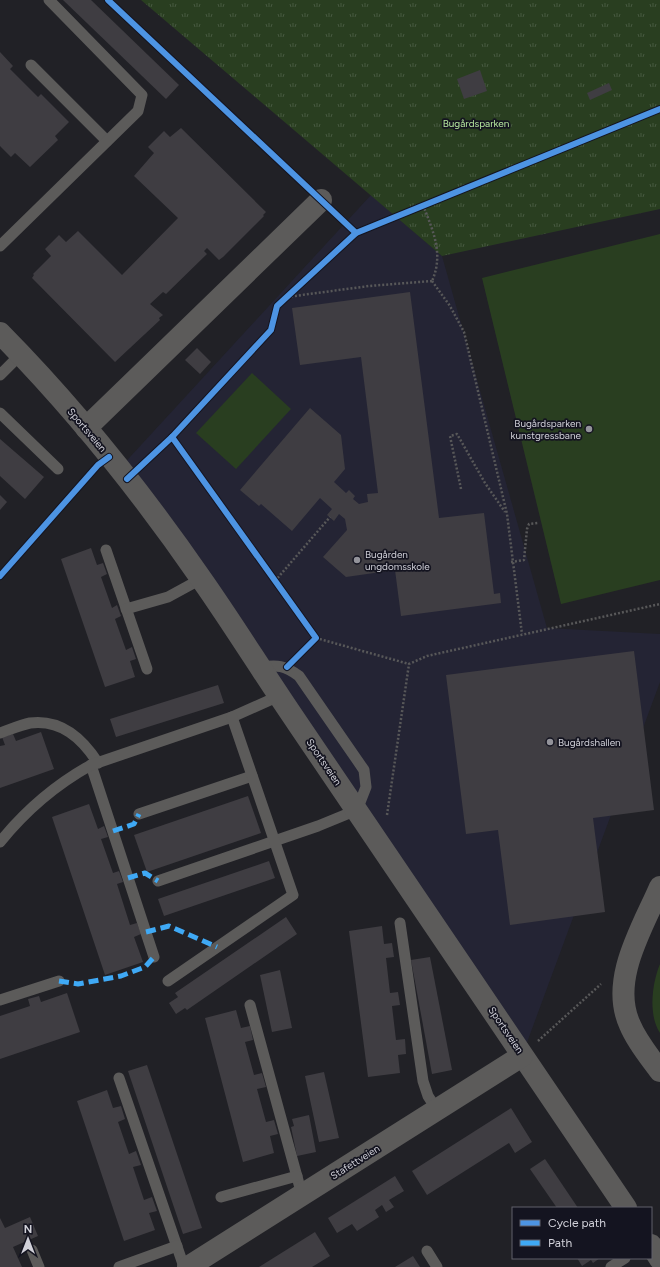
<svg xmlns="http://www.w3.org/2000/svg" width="660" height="1267" font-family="Figtree,sans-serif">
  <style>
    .built { fill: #242434 }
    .green { fill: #293e20 }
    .park { fill: url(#park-tufts) }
    .building { fill: #3f3d42 }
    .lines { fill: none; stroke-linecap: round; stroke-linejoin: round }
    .path { stroke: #585859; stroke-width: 2.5; stroke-dasharray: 2 2; stroke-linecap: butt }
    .lane { stroke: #5c5b5a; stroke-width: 11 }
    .street { stroke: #5c5b5a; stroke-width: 22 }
    .quiet { stroke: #3fa9f5; stroke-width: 5; stroke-dasharray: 10 5; stroke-linecap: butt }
    .cycleway-casing { stroke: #141420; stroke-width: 8 }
    .cycleway { stroke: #4d94e3; stroke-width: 6 }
    .poi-dot { fill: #93939a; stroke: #141420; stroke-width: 1.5 }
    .labels { text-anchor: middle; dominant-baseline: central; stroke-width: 3.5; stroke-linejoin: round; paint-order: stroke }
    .park-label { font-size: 10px; fill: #b6e89f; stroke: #141420 }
    .poi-label { font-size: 10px; fill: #d1d1d9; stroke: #141420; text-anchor: start }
    .street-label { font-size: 10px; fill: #d1d1d9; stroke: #141420 }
  </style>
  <defs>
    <pattern id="park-tufts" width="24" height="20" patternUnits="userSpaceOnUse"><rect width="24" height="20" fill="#293e20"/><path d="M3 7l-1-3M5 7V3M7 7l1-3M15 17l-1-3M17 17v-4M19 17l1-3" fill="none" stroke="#475940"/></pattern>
  </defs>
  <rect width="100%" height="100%" fill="#212126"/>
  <polygon class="built" points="371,195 442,256 547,628 660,634 660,682 522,1056 119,469"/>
  <g class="green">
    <polygon points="660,234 660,580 561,604 482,278"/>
    <polygon points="252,373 291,409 236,469 196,433"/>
    <path d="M660,964v69c-12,-18 -8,-50 0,-69z"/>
  </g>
  <polygon class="park" points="141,0 660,0 660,209 442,256"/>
  <g class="building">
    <polygon points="63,0 91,0 179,85 166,99"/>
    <polygon points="0,52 13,66 10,69 38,97 41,94 69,122 55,136 58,140 30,167 15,153 11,157 0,146"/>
    <polygon points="480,70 487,91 464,99 457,79"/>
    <polygon points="609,83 612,90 590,100 587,93"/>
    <polygon points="181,128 266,212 263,215 264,216 223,257 219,260 207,248 204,251 207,254 166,294 163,292 150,304 163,315 159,318 160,320 115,362 32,278 34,275 33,274 51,256 45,249 59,235 66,242 78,231 122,275 178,218 134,176 154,153 148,147 164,131 170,137"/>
    <polygon points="410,292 439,518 484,513 494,594 500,593 501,603 401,616 395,570 346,577 323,557 347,530 345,519 339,514 334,521 327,515 332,509 320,498 292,531 261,504 259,506 240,490 310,408 341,435 345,469 334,482 346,493 349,490 355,496 353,499 359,504 368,502 367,494 378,493 361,357 300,365 292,308"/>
    <polygon points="197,348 211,362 200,374 185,360"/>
    <polygon points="0,439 44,477 25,499 0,476"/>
    <polygon points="0,495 7,502 0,510"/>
    <polygon points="91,548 97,565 103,563 107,574 101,577 112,608 117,605 121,616 115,619 126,650 132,647 136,659 130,661 135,677 105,687 61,559"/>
    <polygon points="634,651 654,810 593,818 605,912 510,925 498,830 466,834 446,675"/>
    <polygon points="218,685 224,703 116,737 110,719"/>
    <polygon points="41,732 54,769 0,788 0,746 5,745 2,737 13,734 16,741"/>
    <polygon points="248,796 261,833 147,872 134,835"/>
    <polygon points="89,804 98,829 104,826 108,837 101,839 113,873 119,871 123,882 117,884 130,925 137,923 141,934 134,937 143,962 105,975 52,817"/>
    <polygon points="269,861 275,878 164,916 158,899"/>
    <polygon points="286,917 297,934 187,1010 185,1008 176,1014 169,1003 178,997 175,993"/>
    <polygon points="382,926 384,944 392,943 394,957 386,958 390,993 398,992 400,1005 392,1006 396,1040 405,1039 406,1054 398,1055 400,1073 368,1077 349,931"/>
    <polygon points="430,957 452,1070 432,1074 411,960"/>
    <polygon points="280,970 292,1028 272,1032 260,975"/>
    <polygon points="67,993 80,1032 0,1059 0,1016 30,1006 28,999 39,996 41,1002"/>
    <polygon points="236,1010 241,1028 250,1026 253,1040 245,1042 254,1075 262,1073 266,1087 257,1089 266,1122 274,1120 278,1134 270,1136 274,1153 243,1162 205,1018"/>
    <polygon points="147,1065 202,1228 183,1234 128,1071"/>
    <polygon points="324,1072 339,1138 319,1142 305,1076"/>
    <polygon points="107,1090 113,1108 121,1106 125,1119 118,1122 129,1154 136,1151 141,1165 133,1167 144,1200 152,1197 157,1211 149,1213 155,1230 124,1241 77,1101"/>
    <polygon points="511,1108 532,1142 515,1153 509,1143 427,1195 412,1171"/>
    <polygon points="309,1115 316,1152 297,1156 291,1127 294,1126 292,1119"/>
    <polygon points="545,1159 574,1202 578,1208 557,1208 530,1169"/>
    <polygon points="395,1176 404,1191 389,1200 394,1207 386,1212 382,1205 375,1210 379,1217 357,1231 352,1224 337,1233 328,1218"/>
    <polygon points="30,1217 38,1236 13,1247 22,1267 0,1267 0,1218 5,1228"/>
    <polygon points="315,1232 330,1256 312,1267 259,1267"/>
    <polygon points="413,1256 420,1267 395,1267"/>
    <polygon points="577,1258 600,1258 593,1263 591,1260 582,1266"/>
  </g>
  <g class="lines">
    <g class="path">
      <path d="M423,205c10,26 21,49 9,76"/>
      <polyline points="432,281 450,306 464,332 507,514 522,634"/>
      <polyline points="287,297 369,286 432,281"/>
      <polyline points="461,489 450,436 457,434 485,483 505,512"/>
      <polyline points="511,562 524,560 527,529 529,524 538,523"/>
      <polyline points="275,581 330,517"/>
      <polyline points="316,638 409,664"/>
      <polyline points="387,815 409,664 427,656 660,604"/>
      <polyline points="538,1041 601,984"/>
    </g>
    <g class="lane">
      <polyline points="31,65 107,141"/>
      <polyline points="0,246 138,111 142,95 49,0"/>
      <polyline points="0,375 21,354"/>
      <polyline points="0,413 58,469"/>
      <polyline points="106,550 147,669"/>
      <polyline points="126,609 168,597 201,579"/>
      <path d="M0,733c9,-3 20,-8 30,-10 31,-4 52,15 68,40"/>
      <polyline points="91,765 154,957"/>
      <polyline points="139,814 252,776"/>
      <path d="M0,842c26,-32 55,-57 91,-77l141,-48 47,-21"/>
      <path d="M158,881l160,-55 39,-16 9,-23 -2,-17 -65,-94c-15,-11 -21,-11 -39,-9"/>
      <polyline points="400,923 423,1081 428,1096 437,1110"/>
      <polyline points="168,981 293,895 232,717"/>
      <polyline points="0,1000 59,981"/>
      <polyline points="250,1005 302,1195"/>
      <polyline points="119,1078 184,1267"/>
      <polyline points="221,1197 297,1176"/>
      <polyline points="32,1250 39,1267"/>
      <polyline points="427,1251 437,1267"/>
      <polyline points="119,1267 177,1246"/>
      <polyline points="611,1267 625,1258"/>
    </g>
    <g class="street">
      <path d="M0,333c74,75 142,160 202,247 33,47 63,96 96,144 110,161 218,323 328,484"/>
      <polyline points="86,428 321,200"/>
      <path d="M660,887c-17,40 -51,93 -30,138 7,17 19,31 30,46"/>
      <polyline points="651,1245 660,1259"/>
      <polyline points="188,1267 522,1056"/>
    </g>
    <g class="quiet">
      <polyline points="113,831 134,824 139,814"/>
      <polyline points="128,878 145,873 158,881"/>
      <polyline points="146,932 169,926 217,947"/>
      <polyline points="59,981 78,984 121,976 145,967 154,957"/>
    </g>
    <defs>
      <g id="cycleway">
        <polyline points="108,0 356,233"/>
        <polyline points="172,437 271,330 277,306 356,233 660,109"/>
        <polyline points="127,479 172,437 316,638 287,667"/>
        <polyline points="0,576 98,465 109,457"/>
      </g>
    </defs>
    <use href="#cycleway" class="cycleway-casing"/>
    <use href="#cycleway" class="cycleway"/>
  </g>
  <g class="poi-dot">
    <circle cx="589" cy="429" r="4"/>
    <circle cx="357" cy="560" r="4"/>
    <circle cx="550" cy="742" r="4"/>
  </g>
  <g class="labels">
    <g class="park-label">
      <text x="476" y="123">Bugårdsparken</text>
    </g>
    <g class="poi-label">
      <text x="581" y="423" text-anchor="end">Bugårdsparken<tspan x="581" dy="12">kunstgressbane</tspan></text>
      <text x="365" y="554">Bugården<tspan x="365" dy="12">ungdomsskole</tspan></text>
      <text x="558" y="742">Bugårdshallen</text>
    </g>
    <g class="street-label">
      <text transform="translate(87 430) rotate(50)">Sportsveien</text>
      <text transform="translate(324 762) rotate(56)">Sportsveien</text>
      <text transform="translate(506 1030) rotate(56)">Sportsveien</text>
      <text transform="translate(355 1162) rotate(-32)">Stafettveien</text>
    </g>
  </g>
  <rect x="512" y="1207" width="140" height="52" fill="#141420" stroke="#60606a"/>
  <rect x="520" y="1220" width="20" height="6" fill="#4d94e3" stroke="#60606a"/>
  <text x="548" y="1227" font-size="12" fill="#d1d1d9">Cycle path</text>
  <rect x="520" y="1240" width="20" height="6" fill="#3fa9f5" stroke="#60606a"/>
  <text x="548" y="1247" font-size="12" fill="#d1d1d9">Path</text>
  <g transform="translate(28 1239)" stroke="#141420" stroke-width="3" paint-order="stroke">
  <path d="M0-3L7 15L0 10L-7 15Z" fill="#d1d1d9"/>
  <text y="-6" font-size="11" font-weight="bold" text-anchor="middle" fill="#d1d1d9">N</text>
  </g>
</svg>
